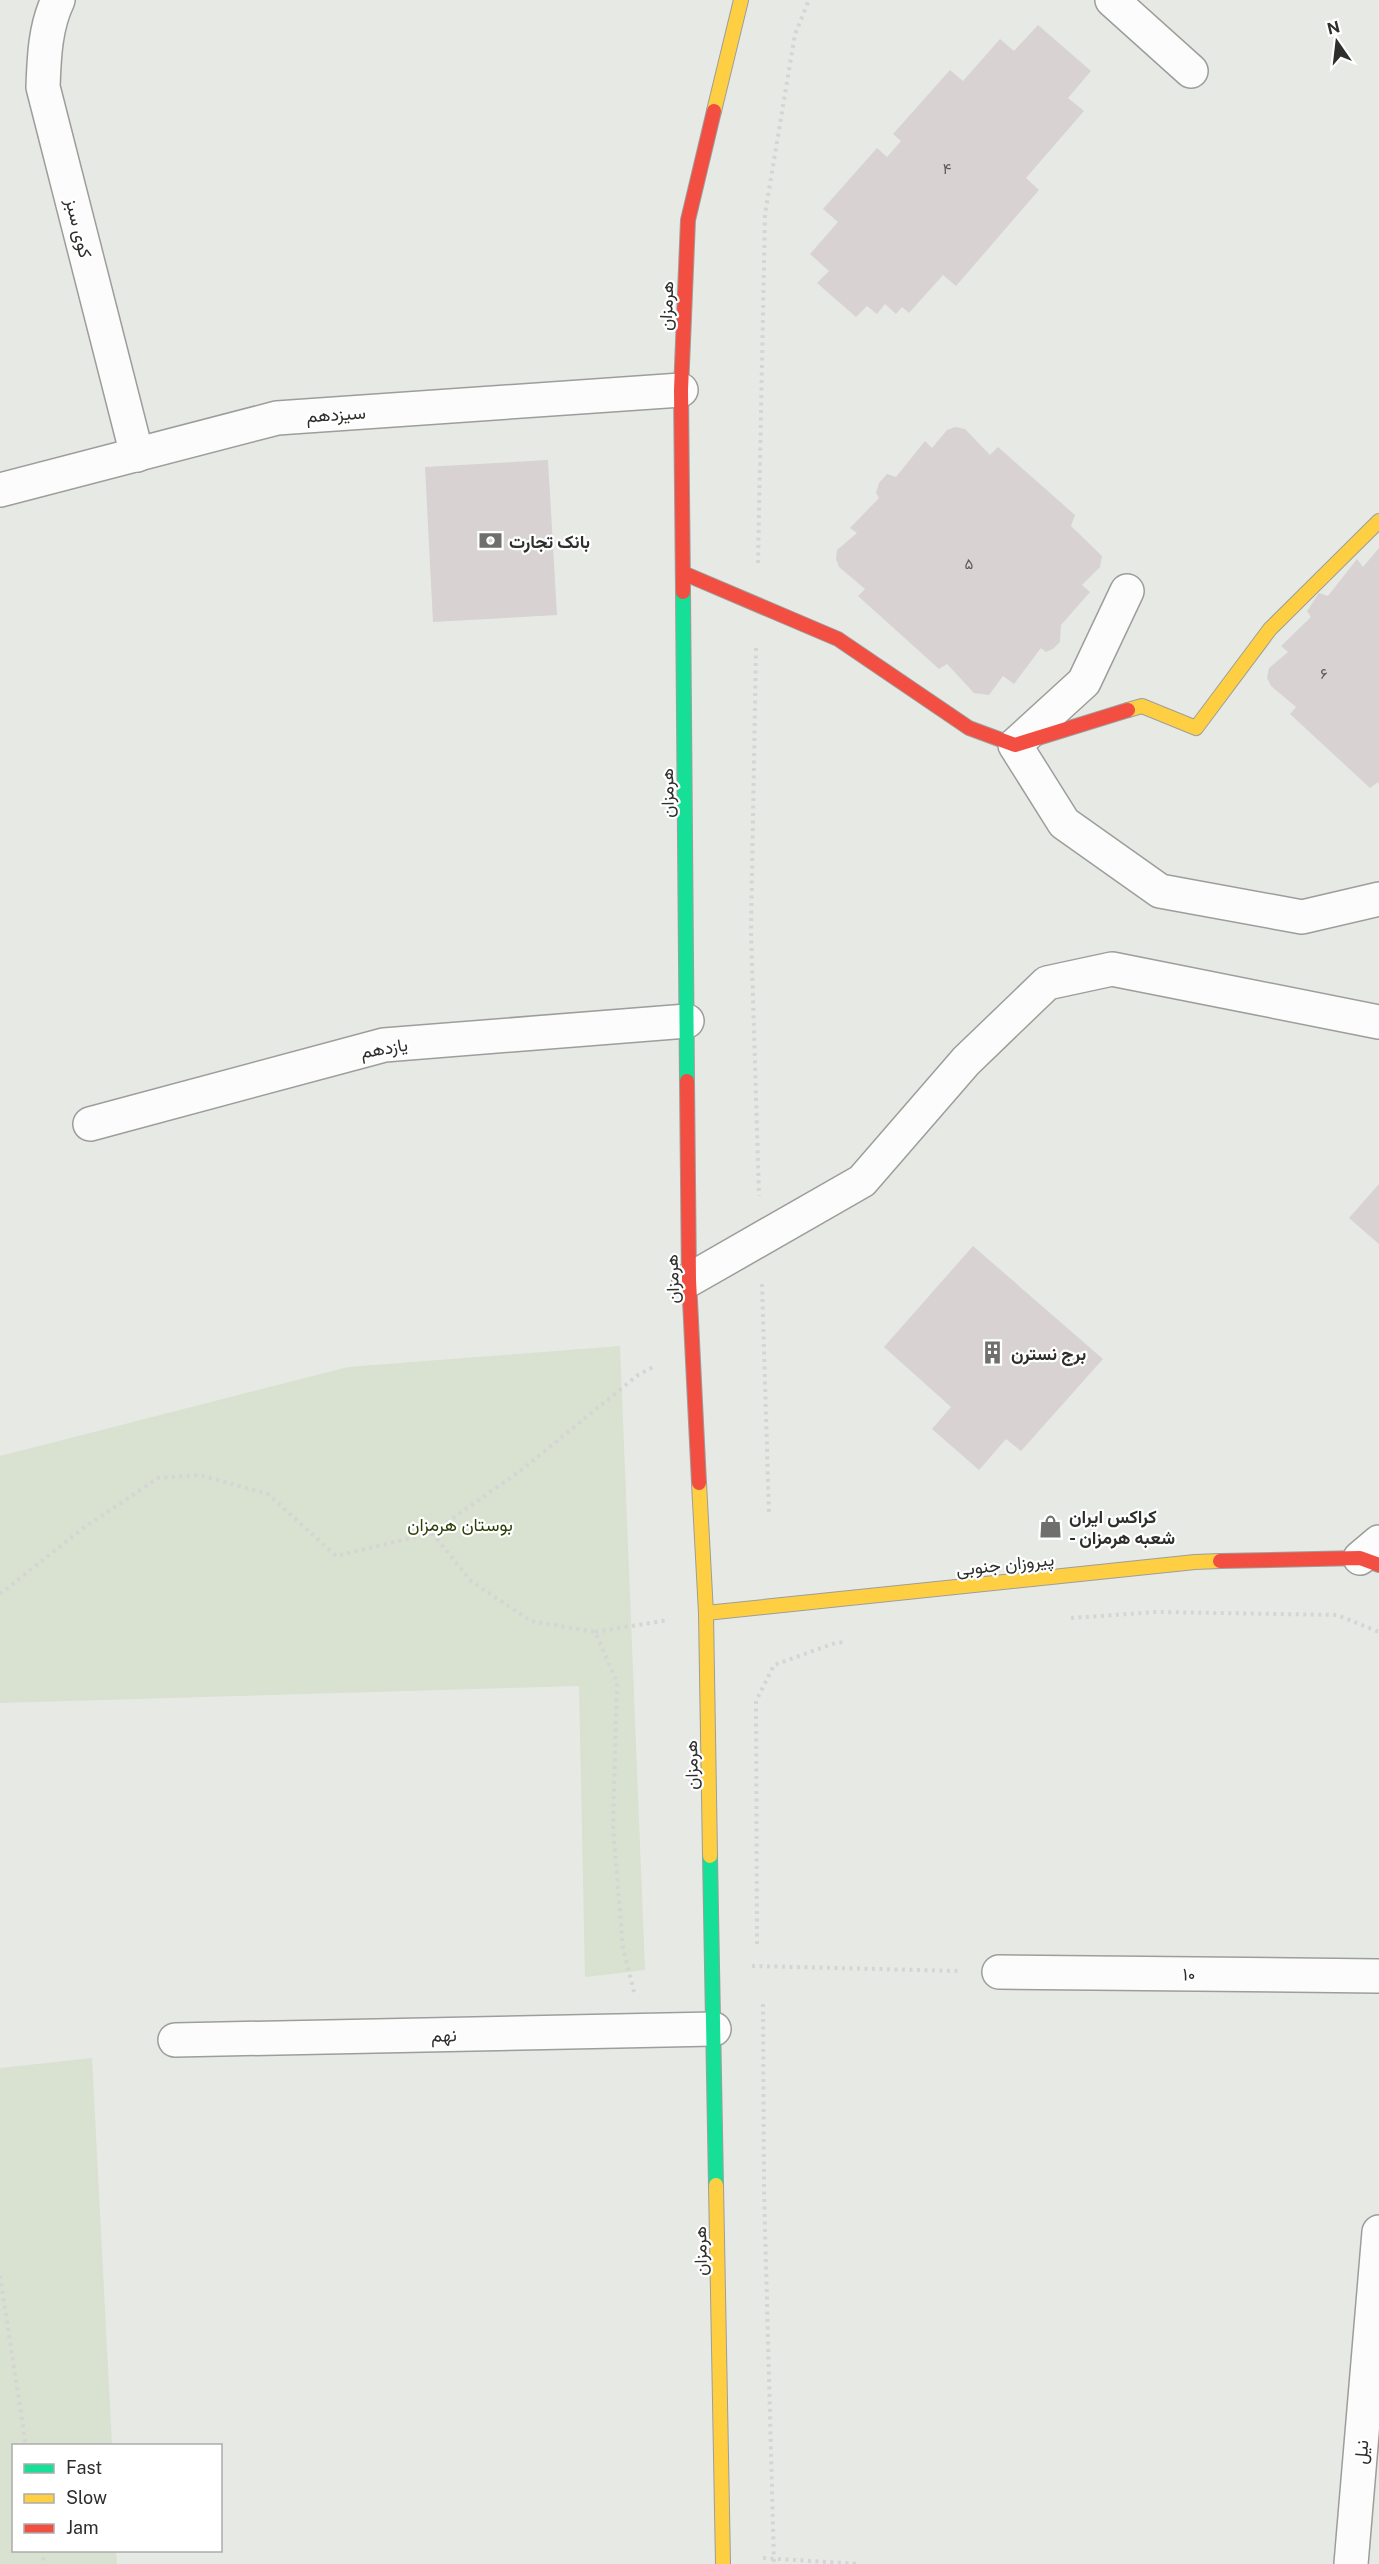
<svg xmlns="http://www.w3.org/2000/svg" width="1379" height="2564" font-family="'Public Sans',Vazirmatn,sans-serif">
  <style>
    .green { fill: #d9e1d0 }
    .building { fill: #d8d2d3 }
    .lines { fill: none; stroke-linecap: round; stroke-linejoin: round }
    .street-casing { stroke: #9d9e9b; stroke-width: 36 }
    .fast-casing { stroke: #9d9e9b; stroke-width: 16 }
    .slow-casing { stroke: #9d9e9b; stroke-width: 16 }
    .jam-casing { stroke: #9d9e9b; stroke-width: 16 }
    .path { stroke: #d5d5d5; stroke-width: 4; stroke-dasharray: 3 4.5; stroke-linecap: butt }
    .street { stroke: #fbfcfb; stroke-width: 33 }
    .fast { stroke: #16e098; stroke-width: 14 }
    .slow { stroke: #ffcf43; stroke-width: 14 }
    .jam { stroke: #f24e42; stroke-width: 14 }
    .labels { text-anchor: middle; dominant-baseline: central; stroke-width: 4.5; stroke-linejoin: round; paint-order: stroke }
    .number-label { font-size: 15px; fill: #595856 }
    .street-label { font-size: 18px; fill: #2e2f2c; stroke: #fff }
    .poi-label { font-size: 18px; font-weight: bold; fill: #2e2f2c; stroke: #fff; text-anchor: start }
    .park-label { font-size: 18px; fill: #2d410a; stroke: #fff }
  </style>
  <rect width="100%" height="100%" fill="#e7e9e5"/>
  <g class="green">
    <polygon points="620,1346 645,1970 585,1977 579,1686 0,1703 0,1456 348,1367"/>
    <polygon points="92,2058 112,2445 14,2446 14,2550 116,2551 117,2564 0,2564 0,2068"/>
  </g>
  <g class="building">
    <polygon points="1038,25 1091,71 1068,98 1084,111 1026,178 1039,190 956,286 943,275 909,313 902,307 896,314 885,304 877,314 867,306 856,317 817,283 829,271 810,254 838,222 823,209 877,148 887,157 901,141 893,134 950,70 963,81 1000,39 1014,51"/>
    <polygon points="955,427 965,429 990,455 998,447 1075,515 1071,526 1102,556 1100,567 1082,585 1090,592 1061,625 1060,642 1053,649 1046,652 1041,648 1014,684 1003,676 989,695 974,693 947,664 939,669 858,596 865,589 839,567 836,559 837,550 857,533 850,528 879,498 876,493 879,483 887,474 896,477 925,441 932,448 947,430"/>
    <polygon points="548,460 557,615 433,622 425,467"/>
    <polygon points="1379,548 1379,784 1378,782 1370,788 1290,714 1296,707 1271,686 1267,678 1269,668 1288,652 1281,646 1311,617 1307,611 1319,593 1328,596 1357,559 1363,567"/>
    <polygon points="1379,1184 1379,1244 1349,1218"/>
    <polygon points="973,1246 1103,1359 1021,1451 1006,1439 979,1470 932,1429 951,1407 884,1347"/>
  </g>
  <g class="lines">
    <defs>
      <g id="street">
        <path d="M58,0c-13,27 -14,58 -15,87l94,368"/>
        <polyline points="1112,0 1191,71"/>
        <polyline points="0,490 277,418 681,390"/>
        <polyline points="1127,591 1084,682 1015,745 1064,823 1160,891 1302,917 1379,899"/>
        <polyline points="90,1124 384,1045 687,1021"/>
        <polyline points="689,1280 862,1181 966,1061 1047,983 1112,969 1379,1022"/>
        <polyline points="1360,1558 1379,1542"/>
        <polyline points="999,1972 1379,1976"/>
        <polyline points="175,2040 714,2029"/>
        <polyline points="1351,2564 1379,2232"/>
      </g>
      <g id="fast">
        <polyline points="683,592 687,1081"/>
        <polyline points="710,1856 716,2185"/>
      </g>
      <g id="slow">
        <polyline points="714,111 741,0"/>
        <polyline points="1128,710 1142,706 1196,728 1270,629 1379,521"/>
        <polyline points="699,1483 706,1613 710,1856"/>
        <polyline points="706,1613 1195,1562 1220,1561"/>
        <polyline points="716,2185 723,2564"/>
      </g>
      <g id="jam">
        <polyline points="683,573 838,639 969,728 1015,745 1128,710"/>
        <polyline points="683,592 681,390 688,220 714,111"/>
        <polyline points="687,1081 689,1280 699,1483"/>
        <polyline points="1220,1561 1360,1558 1379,1565"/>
      </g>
    </defs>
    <use href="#street" class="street-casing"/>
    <use href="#fast" class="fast-casing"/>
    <use href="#slow" class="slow-casing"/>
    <use href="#jam" class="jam-casing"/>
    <g class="path">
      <polyline points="758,563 765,214 795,34 809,0"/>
      <polyline points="756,648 751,931 759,1196"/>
      <polyline points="762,1284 769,1514"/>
      <polyline points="432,1533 471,1581 531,1621 595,1632 617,1682 613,1827 623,1948 634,1992"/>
      <polyline points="0,1594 82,1529 158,1478 200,1475 268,1494 336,1556 432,1533 520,1471 638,1375 653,1367"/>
      <polyline points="1071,1618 1157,1612 1337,1615 1379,1632"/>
      <polyline points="595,1632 668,1620"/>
      <polyline points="757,1944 756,1701 774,1665 835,1643 846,1642"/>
      <polyline points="752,1966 961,1971"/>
      <polyline points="763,2004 764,2190 774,2564"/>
      <polyline points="0,2276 26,2446"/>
      <polyline points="42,2550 44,2564"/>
      <polyline points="763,2558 859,2564"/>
    </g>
    <use href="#street" class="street"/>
    <use href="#fast" class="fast"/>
    <use href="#slow" class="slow"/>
    <use href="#jam" class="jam"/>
  </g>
  <defs>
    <symbol id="bank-bare" viewBox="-9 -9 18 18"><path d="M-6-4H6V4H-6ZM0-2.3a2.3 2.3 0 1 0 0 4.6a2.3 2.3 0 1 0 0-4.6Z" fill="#6f706d" stroke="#fff" stroke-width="2.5" paint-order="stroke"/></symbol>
    <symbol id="building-bare" viewBox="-9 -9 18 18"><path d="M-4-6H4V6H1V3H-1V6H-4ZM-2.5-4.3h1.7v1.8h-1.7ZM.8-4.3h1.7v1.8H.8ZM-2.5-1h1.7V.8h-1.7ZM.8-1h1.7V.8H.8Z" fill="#6f706d" stroke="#fff" stroke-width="2.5" paint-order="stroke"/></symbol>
    <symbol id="shop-bare" viewBox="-9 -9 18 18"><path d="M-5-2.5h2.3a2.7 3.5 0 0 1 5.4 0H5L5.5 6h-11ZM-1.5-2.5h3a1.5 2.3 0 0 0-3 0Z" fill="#6f706d" stroke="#fff" stroke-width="2.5" paint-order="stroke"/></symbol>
  </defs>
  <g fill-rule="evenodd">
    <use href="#bank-bare" x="474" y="524" width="33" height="33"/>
    <use href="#building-bare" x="976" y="1336" width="33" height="33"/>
    <use href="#shop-bare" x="1034" y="1510" width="33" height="33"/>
  </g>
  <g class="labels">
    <g class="number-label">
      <text x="947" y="168">۴</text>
      <text x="969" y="563">۵</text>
      <text x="1324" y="673">۶</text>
    </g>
    <g class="street-label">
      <text transform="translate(79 228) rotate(76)">کوی سبز</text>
      <text transform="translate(666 306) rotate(-88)">هرمزان</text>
      <text transform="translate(336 414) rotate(-4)">سیزدهم</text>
      <text transform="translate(667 793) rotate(-91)">هرمزان</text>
      <text transform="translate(384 1048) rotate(-10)">یازدهم</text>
      <text transform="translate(672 1279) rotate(-92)">هرمزان</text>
      <text transform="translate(1005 1564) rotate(-6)">پیروزان جنوبی</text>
      <text transform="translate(691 1765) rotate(-91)">هرمزان</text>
      <text transform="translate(1189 1974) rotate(1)">۱۰</text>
      <text transform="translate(444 2035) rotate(-1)">نهم</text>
      <text transform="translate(700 2251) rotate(-91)">هرمزان</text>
      <text transform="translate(1361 2452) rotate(-85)">نیل</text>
    </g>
    <g class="poi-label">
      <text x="509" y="541">بانک تجارت</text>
      <text x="1011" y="1353">برج نسترن</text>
      <text x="1069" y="1516">کراکس ایران<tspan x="1069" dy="21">- شعبه هرمزان</tspan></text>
    </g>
    <g class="park-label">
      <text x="460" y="1524">بوستان هرمزان</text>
    </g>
  </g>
  <rect x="12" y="2444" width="210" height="108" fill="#ffffff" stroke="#abacab" stroke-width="1.5"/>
  <rect x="24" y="2464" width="30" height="9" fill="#16e098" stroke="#abacab" stroke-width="1.5"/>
  <text x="66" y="2474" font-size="18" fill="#2e2f2c">Fast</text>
  <rect x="24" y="2494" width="30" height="9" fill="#ffcf43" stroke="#abacab" stroke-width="1.5"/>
  <text x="66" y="2504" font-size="18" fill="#2e2f2c">Slow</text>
  <rect x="24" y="2524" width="30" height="9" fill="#f24e42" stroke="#abacab" stroke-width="1.5"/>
  <text x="66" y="2534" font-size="18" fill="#2e2f2c">Jam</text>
  <g transform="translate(1337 42) rotate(346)" stroke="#ffffff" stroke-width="4.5" paint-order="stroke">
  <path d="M0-4.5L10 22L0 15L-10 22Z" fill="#2e2f2c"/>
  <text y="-9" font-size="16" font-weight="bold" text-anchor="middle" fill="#2e2f2c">N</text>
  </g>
</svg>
